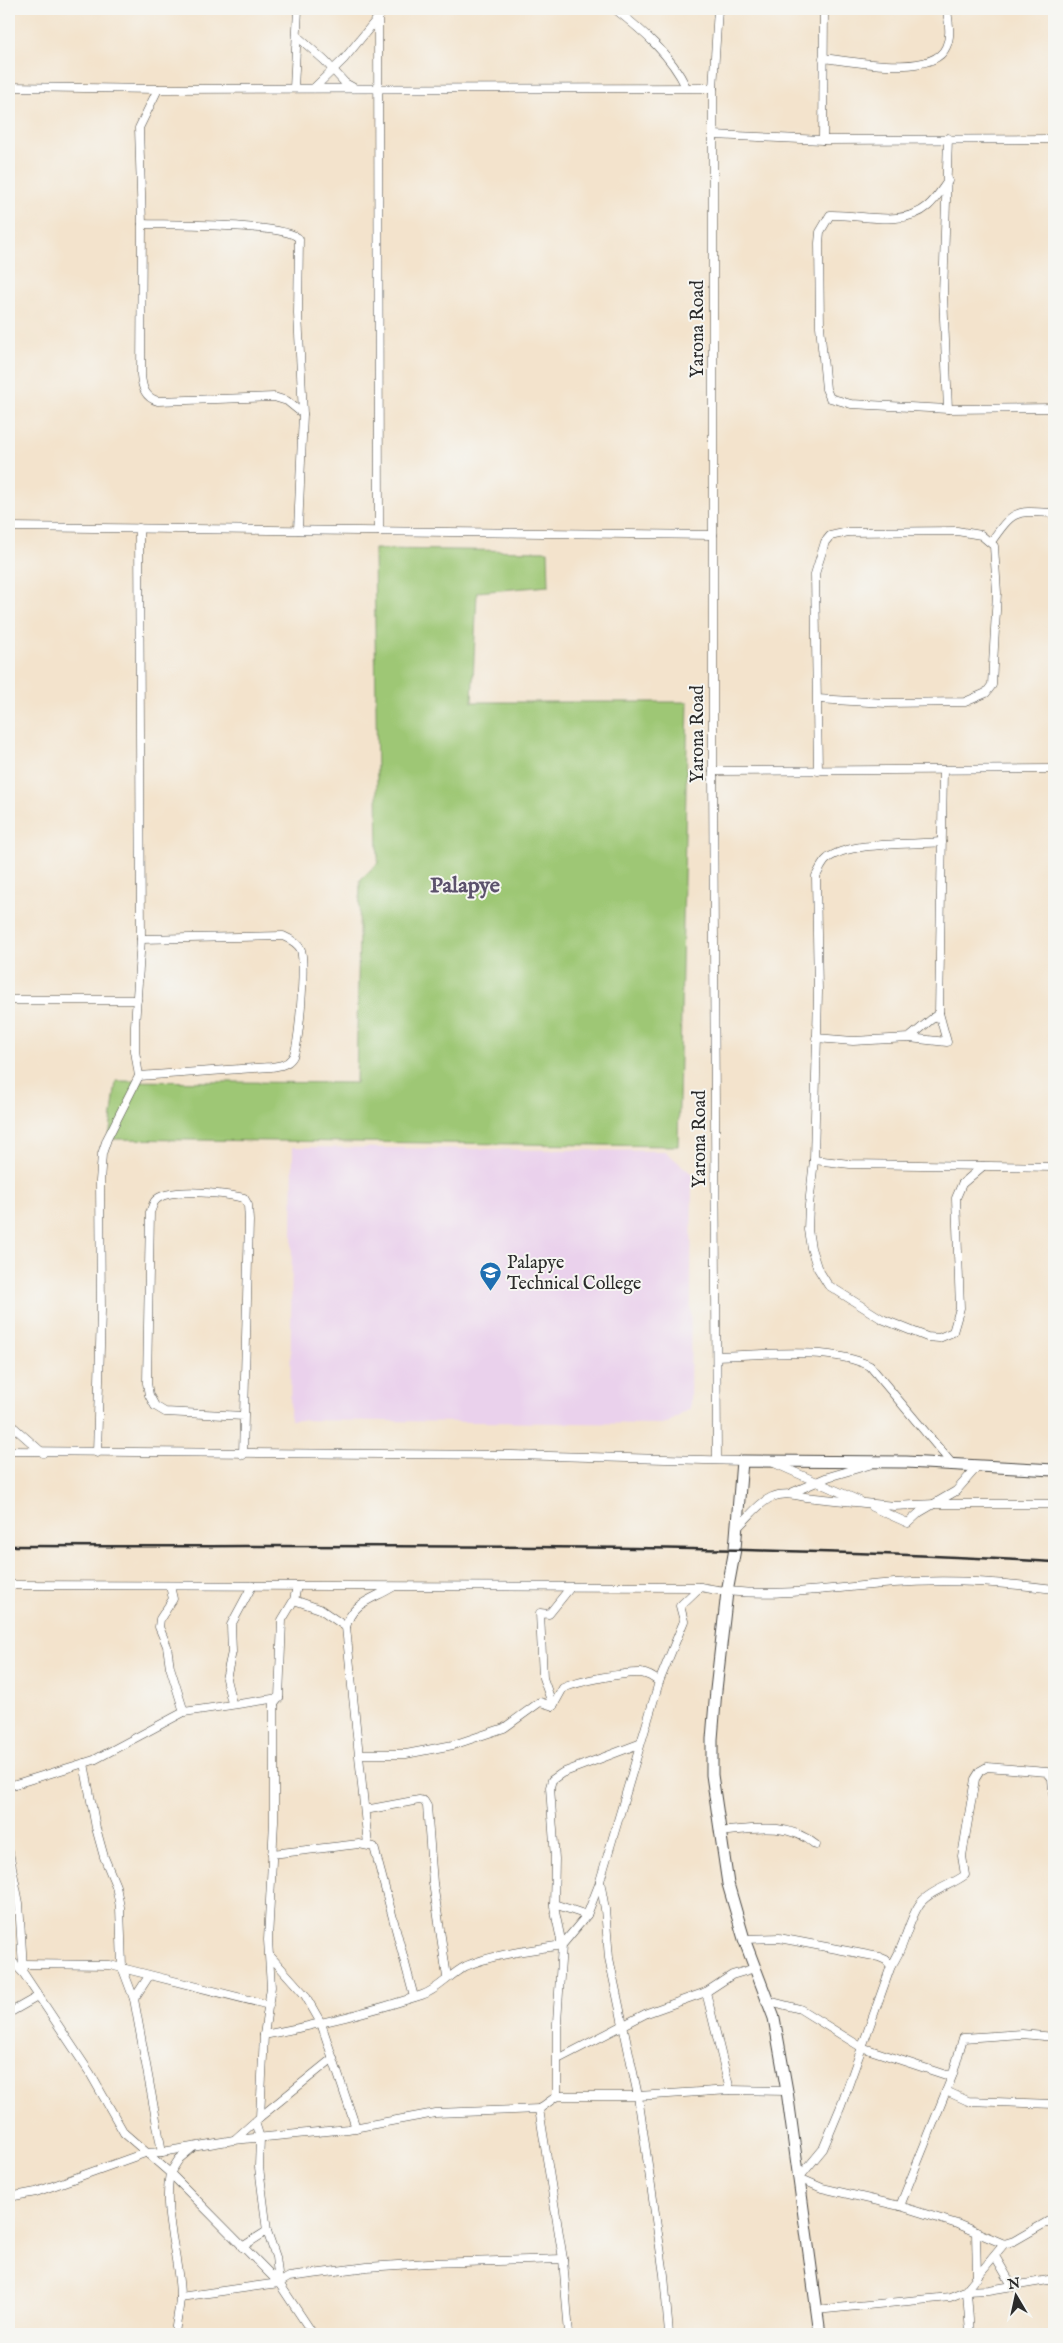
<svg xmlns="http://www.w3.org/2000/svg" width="1063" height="2343" font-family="'IM FELL English',serif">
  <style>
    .built { fill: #ead1ec }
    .green { fill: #9ec774; stroke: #647950 }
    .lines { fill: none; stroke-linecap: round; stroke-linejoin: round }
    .street-casing { stroke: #494743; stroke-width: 9 }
    .secondary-casing { stroke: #494743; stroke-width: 13 }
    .street { stroke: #fff; stroke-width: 8 }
    .secondary { stroke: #fff; stroke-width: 11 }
    .rail { stroke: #2b2b2b; stroke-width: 2.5 }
    .labels { text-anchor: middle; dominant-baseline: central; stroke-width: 4; stroke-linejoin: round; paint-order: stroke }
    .street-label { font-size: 18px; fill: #2b2b2b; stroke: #f6f6f2 }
    .poi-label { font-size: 18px; fill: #2b2b2b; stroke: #f6f6f2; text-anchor: start }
    .district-label { font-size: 22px; font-weight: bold; fill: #5c526c; stroke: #f6f6f2 }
  </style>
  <rect width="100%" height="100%" fill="#f6f6f2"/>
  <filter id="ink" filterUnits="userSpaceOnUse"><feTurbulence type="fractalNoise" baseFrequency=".02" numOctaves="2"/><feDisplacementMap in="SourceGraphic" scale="10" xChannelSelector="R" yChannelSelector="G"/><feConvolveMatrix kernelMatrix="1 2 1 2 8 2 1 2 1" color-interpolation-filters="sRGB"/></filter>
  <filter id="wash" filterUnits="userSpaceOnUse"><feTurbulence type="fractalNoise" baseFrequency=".0096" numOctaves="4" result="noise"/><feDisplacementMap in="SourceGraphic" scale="20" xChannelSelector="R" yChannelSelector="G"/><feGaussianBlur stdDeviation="1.12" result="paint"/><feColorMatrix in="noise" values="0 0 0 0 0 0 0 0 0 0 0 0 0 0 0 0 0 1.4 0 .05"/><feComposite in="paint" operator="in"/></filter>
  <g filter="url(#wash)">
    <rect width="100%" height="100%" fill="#f3e3cc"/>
    <polygon class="built" points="293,1147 665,1151 692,1174 690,1409 666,1424 290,1420"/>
    <polygon class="green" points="374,549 548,551 549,586 477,592 472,702 688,702 678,1146 109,1139 116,1081 356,1083 360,880 378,863"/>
  </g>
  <g filter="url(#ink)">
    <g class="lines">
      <defs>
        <g id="street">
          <polyline points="378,9 379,531"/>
          <path d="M615,9c28,22 56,46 71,78"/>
          <polyline points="297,36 325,61 345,83 354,88"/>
          <path d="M823,58c28,3 110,20 123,-11 6,-12 2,-26 1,-38"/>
          <polyline points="9,87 158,89 713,88"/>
          <polyline points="294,88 298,9"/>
          <polyline points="314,88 344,59 385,9"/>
          <path d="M158,89l-19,39 3,96 -1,151c1,12 4,23 17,26l116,-4 13,4 16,13"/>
          <polyline points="713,135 823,140 1054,139"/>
          <polyline points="823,140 824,9"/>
          <path d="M948,181c-6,8 -12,18 -20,25 -26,22 -66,8 -98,9l-10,17 -1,11 1,83 6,63 4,9 21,6 97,5 106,-1"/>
          <path d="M142,224c24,1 148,-1 157,15l-1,75 5,100 -5,116"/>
          <polyline points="948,409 943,295 948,138"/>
          <polyline points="9,527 713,535"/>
          <path d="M991,542c23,-33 24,-31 63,-29"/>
          <polyline points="817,699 886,703 965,702 986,693 992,685 993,665 997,593 994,546 981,535 957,531 848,532 830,536 825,542 815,574 818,771"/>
          <polyline points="713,771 1054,769"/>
          <path d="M942,842c-30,3 -93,-1 -115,17 -5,4 -8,12 -11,17l2,116 -4,168 -5,45 -1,25 3,18 6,19 11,18 54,34 45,18 12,1 14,-6 7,-24 -4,-110 6,-14 21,-18"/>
          <polyline points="9,1000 137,1000"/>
          <polyline points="816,1038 853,1041 909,1038 947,1042 939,1013"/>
          <polyline points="909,1038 939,1013 943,770"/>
          <path d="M139,1076l132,-9c8,-1 16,-2 21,-9 8,-10 13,-94 9,-108 -3,-7 -11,-11 -18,-14l-142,3"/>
          <polyline points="814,1160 850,1164 1054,1167"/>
          <path d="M717,1356c45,-1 114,-10 153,10l83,99"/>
          <polyline points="9,1423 43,1453"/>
          <polyline points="9,1451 512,1455 742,1461"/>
          <polyline points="97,1453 101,1311 100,1181 102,1154 107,1139 139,1076 135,1051 135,1025 141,939 139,528"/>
          <path d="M243,1455l6,-234 -1,-16 -4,-7c-17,-4 -77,-12 -89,3 -2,2 -3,8 -5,11l-3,171 2,12 6,11 10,6 79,4"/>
          <polyline points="717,1459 713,771 713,88 718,9"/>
          <polyline points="774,1463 860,1501"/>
          <polyline points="791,1493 828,1477 869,1465"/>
          <polyline points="872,1507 908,1523 920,1512 956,1491 978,1466"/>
          <path d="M737,1528c24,-23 31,-41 68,-31l89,9 41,-2h119"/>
          <path d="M9,1585l691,2c64,13 130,1 194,-4 53,-4 107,-1 160,6"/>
          <polyline points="170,1586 173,1599 160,1619 159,1627 167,1646 170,1667 184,1712"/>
          <polyline points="294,1600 320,1609 346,1627 368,1845"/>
          <path d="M346,1627c6,-25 26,-27 47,-40"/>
          <polyline points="279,1698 282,1620 294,1600 297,1586"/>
          <polyline points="232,1703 226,1679 232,1652 231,1625 252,1586"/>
          <polyline points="553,1706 543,1678 540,1613 549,1614 570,1588"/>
          <path d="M360,1754h46l47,-9 51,-17 36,-26 13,4 10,-18c16,-7 62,-16 78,-15 7,1 12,4 18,9"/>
          <polyline points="84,1763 96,1828 104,1857 116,1886 120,1907 122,1967 134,1999 162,2152"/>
          <polyline points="9,1786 94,1760 184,1712 279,1698 274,1704 274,1821 268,1940 271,1987 264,2035 260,2117 234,2140"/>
          <polyline points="365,1810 419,1800 424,1801 427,1806 433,1883 447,1977"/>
          <path d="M719,1832c34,-3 68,-11 97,13"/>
          <polyline points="9,1852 19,1903 23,1968"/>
          <polyline points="272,1854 359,1844 374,1847 414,1997"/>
          <polyline points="554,1904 587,1915"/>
          <polyline points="744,1939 779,1938 879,1957 886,1960 891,1966 841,2106 823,2149 799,2178 822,2188 900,2206 957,2224 1004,2244 1014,2241 1054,2218"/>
          <polyline points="271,1957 305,1995 321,2023 356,2128"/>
          <path d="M9,1958l15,16 66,99 34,60 46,40c-8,42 9,81 10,123 0,12 -4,26 -5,38"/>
          <polyline points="23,1964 110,1965 269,2005"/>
          <path d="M891,1966c14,-18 16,-43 28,-61 8,-13 33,-20 46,-30l-3,-19 13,-77 5,-8 7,-4 60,5 5,6 2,26"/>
          <polyline points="706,1992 730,2090"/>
          <polyline points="134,1999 149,1976"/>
          <polyline points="765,2000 800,2009 861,2047 946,2075 953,2074 963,2038 1022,2034 1054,2037"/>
          <polyline points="9,2013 39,1996"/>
          <path d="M264,2035c53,-10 106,-23 158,-40 16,-5 28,-21 44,-29 27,-12 66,-16 96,-21l-8,-38 1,-48 -5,-72 2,-7 10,-7 77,-29"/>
          <polyline points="558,2059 647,2013 706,1992 732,1975 755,1968"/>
          <polyline points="946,2091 968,2101 1054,2104"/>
          <polyline points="557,2096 638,2096 730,2090 787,2091"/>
          <polyline points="539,2109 557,2096 557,2023 562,1945 587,1915 600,1882"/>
          <polyline points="260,2117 333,2058"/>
          <polyline points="255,2122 260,2138 259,2167 267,2231 276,2257 279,2283"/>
          <polyline points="192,2148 179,2159 170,2173 279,2283 313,2334"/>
          <polyline points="9,2197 36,2192 145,2153 162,2152 234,2140 348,2129 435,2113 539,2109 563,2259 569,2334"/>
          <polyline points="900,2206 953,2074"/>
          <polyline points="976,2232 977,2278"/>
          <polyline points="242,2247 267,2231"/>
          <polyline points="995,2256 1013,2287"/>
          <polyline points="965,2291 989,2290 1054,2279"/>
          <polyline points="967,2292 970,2334"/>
          <polyline points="180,2297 279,2283 289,2277 367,2267 428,2263 563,2259"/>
          <polyline points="816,2310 950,2297 965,2291 1004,2244"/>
          <polyline points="669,2334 664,2275 638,2096 609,1958 605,1909 600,1881 659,1682 684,1621 680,1606 700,1587"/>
        </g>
        <polyline id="secondary" points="820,2334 787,2091 774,2018 744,1939 728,1884 712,1775 712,1739 716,1690 727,1592 735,1549 742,1461 906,1462 1054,1470"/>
      </defs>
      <use href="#street" class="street-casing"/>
      <use href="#secondary" class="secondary-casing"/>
      <use href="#street" class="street"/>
      <use href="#secondary" class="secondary"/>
      <path class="rail" d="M9,1546c348,1 697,-4 1045,16"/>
    </g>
  </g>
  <defs>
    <symbol id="university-pin" viewBox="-11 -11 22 30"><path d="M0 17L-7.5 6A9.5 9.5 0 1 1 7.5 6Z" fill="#1f6fb2" stroke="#f6f6f2"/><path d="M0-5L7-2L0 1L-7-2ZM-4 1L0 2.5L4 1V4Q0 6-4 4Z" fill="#fff"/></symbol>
  </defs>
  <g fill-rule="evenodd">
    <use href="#university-pin" x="478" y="1260" width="25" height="34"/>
  </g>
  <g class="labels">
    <g class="street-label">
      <text transform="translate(698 329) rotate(-90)">Yarona Road</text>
      <text transform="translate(698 734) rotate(-90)">Yarona Road</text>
      <text transform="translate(700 1139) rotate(-90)">Yarona Road</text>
    </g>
    <g class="poi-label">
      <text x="507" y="1263">Palapye<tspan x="507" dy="21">Technical College</tspan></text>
    </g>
    <g class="district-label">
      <text x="465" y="886">Palapye</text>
    </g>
  </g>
  <rect width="1063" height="2343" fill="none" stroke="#f6f6f2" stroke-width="30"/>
  <g transform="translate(1016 2296) rotate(351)" stroke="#f6f6f2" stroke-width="4" paint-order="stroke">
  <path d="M0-4L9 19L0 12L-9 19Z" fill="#2b2b2b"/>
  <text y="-8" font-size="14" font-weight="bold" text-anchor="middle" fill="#2b2b2b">N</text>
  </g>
</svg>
